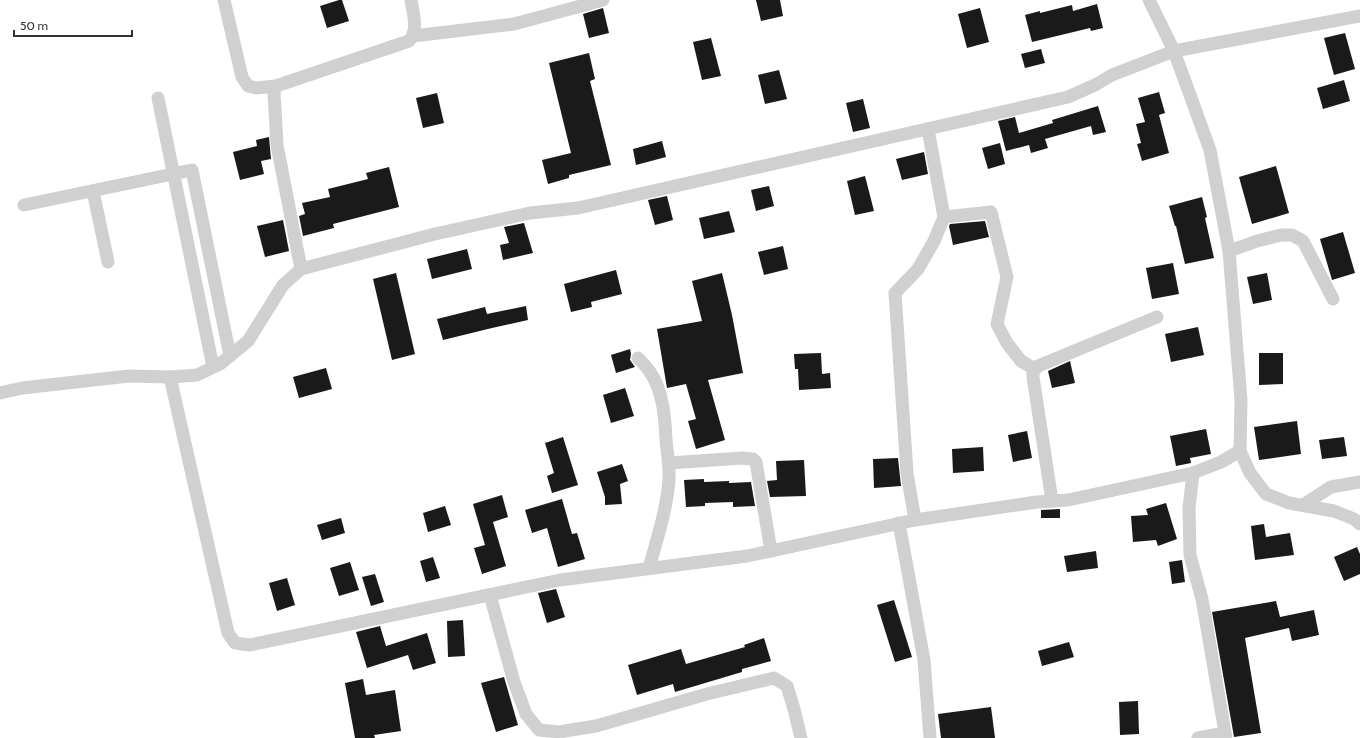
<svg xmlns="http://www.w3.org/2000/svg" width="1360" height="738" font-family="Cabin,sans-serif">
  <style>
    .building { fill: #1a1a1a }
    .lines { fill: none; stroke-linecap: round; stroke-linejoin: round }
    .minor { stroke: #d0d0d0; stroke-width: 13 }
  </style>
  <rect width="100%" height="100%" fill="#fff"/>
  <g class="building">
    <polygon points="339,0 342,0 349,21 327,28 320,6"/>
    <polygon points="756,0 780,0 783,16 761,21"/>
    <polygon points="1097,4 1103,28 1091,31 1090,28 1032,42 1025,15 1040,11 1040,13 1072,5 1073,11"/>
    <polygon points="603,8 609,33 589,38 583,14"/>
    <polygon points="980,8 989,42 967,48 958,14"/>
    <polygon points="1345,33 1355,69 1334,75 1324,38"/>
    <polygon points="711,38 721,76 702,80 693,42"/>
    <polygon points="1041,49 1045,63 1025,68 1021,54"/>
    <polygon points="589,53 595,79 590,81 611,165 569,175 569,178 548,184 542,160 571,153 549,63"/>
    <polygon points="779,70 787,99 765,104 758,75"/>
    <polygon points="1344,80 1350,101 1323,109 1317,88"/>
    <polygon points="1159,92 1165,113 1159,115 1169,153 1142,161 1137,144 1141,143 1136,124 1145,122 1138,98"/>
    <polygon points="437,93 444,123 423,128 416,98"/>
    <polygon points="863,99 870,128 853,132 846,103"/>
    <polygon points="1098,106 1106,132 1093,135 1091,126 1045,139 1048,148 1031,153 1029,145 1006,151 998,121 1015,117 1019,133 1053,123 1052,120"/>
    <polygon points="269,137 271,159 261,161 264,174 240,180 233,152 257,146 256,140"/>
    <polygon points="662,141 666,157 636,165 633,149"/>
    <polygon points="1000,143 1005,164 988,169 982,148"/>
    <polygon points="924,152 928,174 902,180 896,159"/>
    <polygon points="1276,166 1289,213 1252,224 1239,177"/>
    <polygon points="389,167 399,207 333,224 334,228 303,236 299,216 305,214 302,203 330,197 328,189 368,179 366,173"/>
    <polygon points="865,176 874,211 855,215 847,181"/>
    <polygon points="769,186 774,206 756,211 751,190"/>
    <polygon points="667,196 673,220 655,225 648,200"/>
    <polygon points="1202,197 1207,217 1205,218 1214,258 1185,264 1176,226 1175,226 1169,206"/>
    <polygon points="729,211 735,232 704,239 699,218"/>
    <polygon points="283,220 289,251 265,257 257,226"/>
    <polygon points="985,221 989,237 953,245 949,226 950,224"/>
    <polygon points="524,223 533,253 503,260 500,245 509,243 504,227"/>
    <polygon points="1343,232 1355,273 1332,280 1320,239"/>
    <polygon points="783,246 788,269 764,275 758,252"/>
    <polygon points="467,249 472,269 432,279 427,259"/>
    <polygon points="1173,263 1179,294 1152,299 1146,268"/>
    <polygon points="616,270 622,294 591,302 592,307 571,312 564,284"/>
    <polygon points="396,273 415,354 392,360 373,279"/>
    <polygon points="722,273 732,315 743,373 708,380 725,440 696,449 688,421 696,419 686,384 667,388 657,329 702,321 692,281"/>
    <polygon points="1267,273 1272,300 1253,304 1247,277"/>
    <polygon points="526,306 528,320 492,328 443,340 437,319 485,307 487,314"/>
    <polygon points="1198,327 1204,355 1171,362 1165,334"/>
    <polygon points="630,349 631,354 630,360 635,367 616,373 611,355"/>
    <polygon points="821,353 822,374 830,373 831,388 799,390 798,369 795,369 794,354"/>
    <polygon points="1259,353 1283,353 1283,384 1259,385"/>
    <polygon points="1070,361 1075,383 1052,388 1048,371"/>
    <polygon points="326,368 332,389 299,398 293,377"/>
    <polygon points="625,388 634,416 611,423 603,395"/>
    <polygon points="1297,421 1301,454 1259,460 1254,427"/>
    <polygon points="1206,429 1211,454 1190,458 1191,463 1176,466 1170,436"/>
    <polygon points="1027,431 1032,458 1013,462 1008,435"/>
    <polygon points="563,437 578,485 552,493 547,476 554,473 545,443"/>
    <polygon points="1344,437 1347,456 1322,459 1319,440"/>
    <polygon points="983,447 984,471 953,473 952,449"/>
    <polygon points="898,458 901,486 874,488 873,459"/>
    <polygon points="804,460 806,496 770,497 767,481 777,480 776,461"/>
    <polygon points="622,464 628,481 620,484 622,504 605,505 605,497 597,472"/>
    <polygon points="704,479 704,482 729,481 729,483 751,482 755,506 733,507 733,502 705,503 705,506 686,507 684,480"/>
    <polygon points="502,495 508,517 493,522 506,566 482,574 474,548 485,545 473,504"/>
    <polygon points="562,499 572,534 577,533 585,559 558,567 547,528 532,533 525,510"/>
    <polygon points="1166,503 1177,539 1158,546 1156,540 1133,542 1131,516 1148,515 1146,509"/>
    <polygon points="445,506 451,525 428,532 423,513"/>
    <polygon points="1060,509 1060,518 1041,518 1041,510"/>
    <polygon points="341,518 345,533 322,540 317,525"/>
    <polygon points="1264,524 1266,537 1290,533 1294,555 1255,560 1251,526"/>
    <polygon points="1357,547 1360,554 1360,574 1344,581 1334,557"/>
    <polygon points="1096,551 1098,568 1067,572 1064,556"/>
    <polygon points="433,557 440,578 426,582 420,561"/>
    <polygon points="1182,560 1185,582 1172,584 1169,562"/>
    <polygon points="350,562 359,590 339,596 330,568"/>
    <polygon points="375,574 384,602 371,606 362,577"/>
    <polygon points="287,578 295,605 277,611 269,583"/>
    <polygon points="556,589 565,617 547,623 538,593"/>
    <polygon points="894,600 912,657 895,662 877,605"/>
    <polygon points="1276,601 1280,617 1314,610 1319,635 1292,641 1289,628 1245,638 1261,733 1234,737 1212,612"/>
    <polygon points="463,620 465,656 448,657 447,621"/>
    <polygon points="380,626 386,646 427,633 436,663 413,670 408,655 367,668 356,632"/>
    <polygon points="764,638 771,661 742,669 742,672 675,692 673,684 637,695 628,665 681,649 686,664 745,647 744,645"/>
    <polygon points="1069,642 1074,657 1042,666 1038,651"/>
    <polygon points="504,677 518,725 496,732 481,683"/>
    <polygon points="363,679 366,695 395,690 401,731 374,735 375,738 355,738 345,683"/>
    <polygon points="1138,701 1139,734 1120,735 1119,702"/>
    <polygon points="991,707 995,738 941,738 938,714"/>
  </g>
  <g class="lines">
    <g class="minor">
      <polyline points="224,0 242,77 248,86 256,88 276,86"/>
      <polyline points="1149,0 1174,51 1210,150 1229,251 1241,400 1240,451 1250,473 1266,494 1289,503 1334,511 1354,519 1360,524"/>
      <polyline points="413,36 514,24 603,0"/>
      <polyline points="158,98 213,367"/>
      <polyline points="93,191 108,262"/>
      <polyline points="24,205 192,170 230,356"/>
      <polyline points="944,217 991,212 1007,277 997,324 1007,343 1021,361 1035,369"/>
      <polyline points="1229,251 1257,241 1281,235 1292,235 1303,241 1333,299"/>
      <path d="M301,269l-24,-124 -3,-52 2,-7 133,-45c10,-11 4,-27 2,-41"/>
      <path d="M638,358c4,4 9,9 12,14 13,19 15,45 16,67 1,14 4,27 3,40 -2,30 -12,60 -20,89"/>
      <polyline points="170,377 228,633 235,643 250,645 560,580 747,556 915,520 1037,502 1068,500 1193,473 1221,462 1240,451"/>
      <polyline points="0,393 22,388 129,376 170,377 197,375 220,364 248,341 283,285 301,269 435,234 530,213 578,208 1068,97 1095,85 1112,75 1174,51 1360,16"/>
      <polyline points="669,463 742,458 753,459 756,462 771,551"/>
      <polyline points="1193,473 1189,508 1190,555 1202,599 1226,738"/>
      <polyline points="1052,501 1033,377 1033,372 1038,366 1157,317"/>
      <polyline points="1303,505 1331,487 1360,482"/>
      <polyline points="915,520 907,473 895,293 918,269 934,241 944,217 928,129"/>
      <polyline points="899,523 924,660 930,738"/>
      <polyline points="490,595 514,682 526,714 539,730 559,732 596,726 707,694 774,678 787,686 794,709 801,738"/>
      <polyline points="1198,738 1225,733"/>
    </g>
  </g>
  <path d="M14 30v6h118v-6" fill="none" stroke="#333333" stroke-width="2"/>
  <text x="20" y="30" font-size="12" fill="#333333" stroke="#ffffff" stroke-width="3" paint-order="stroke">50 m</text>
</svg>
